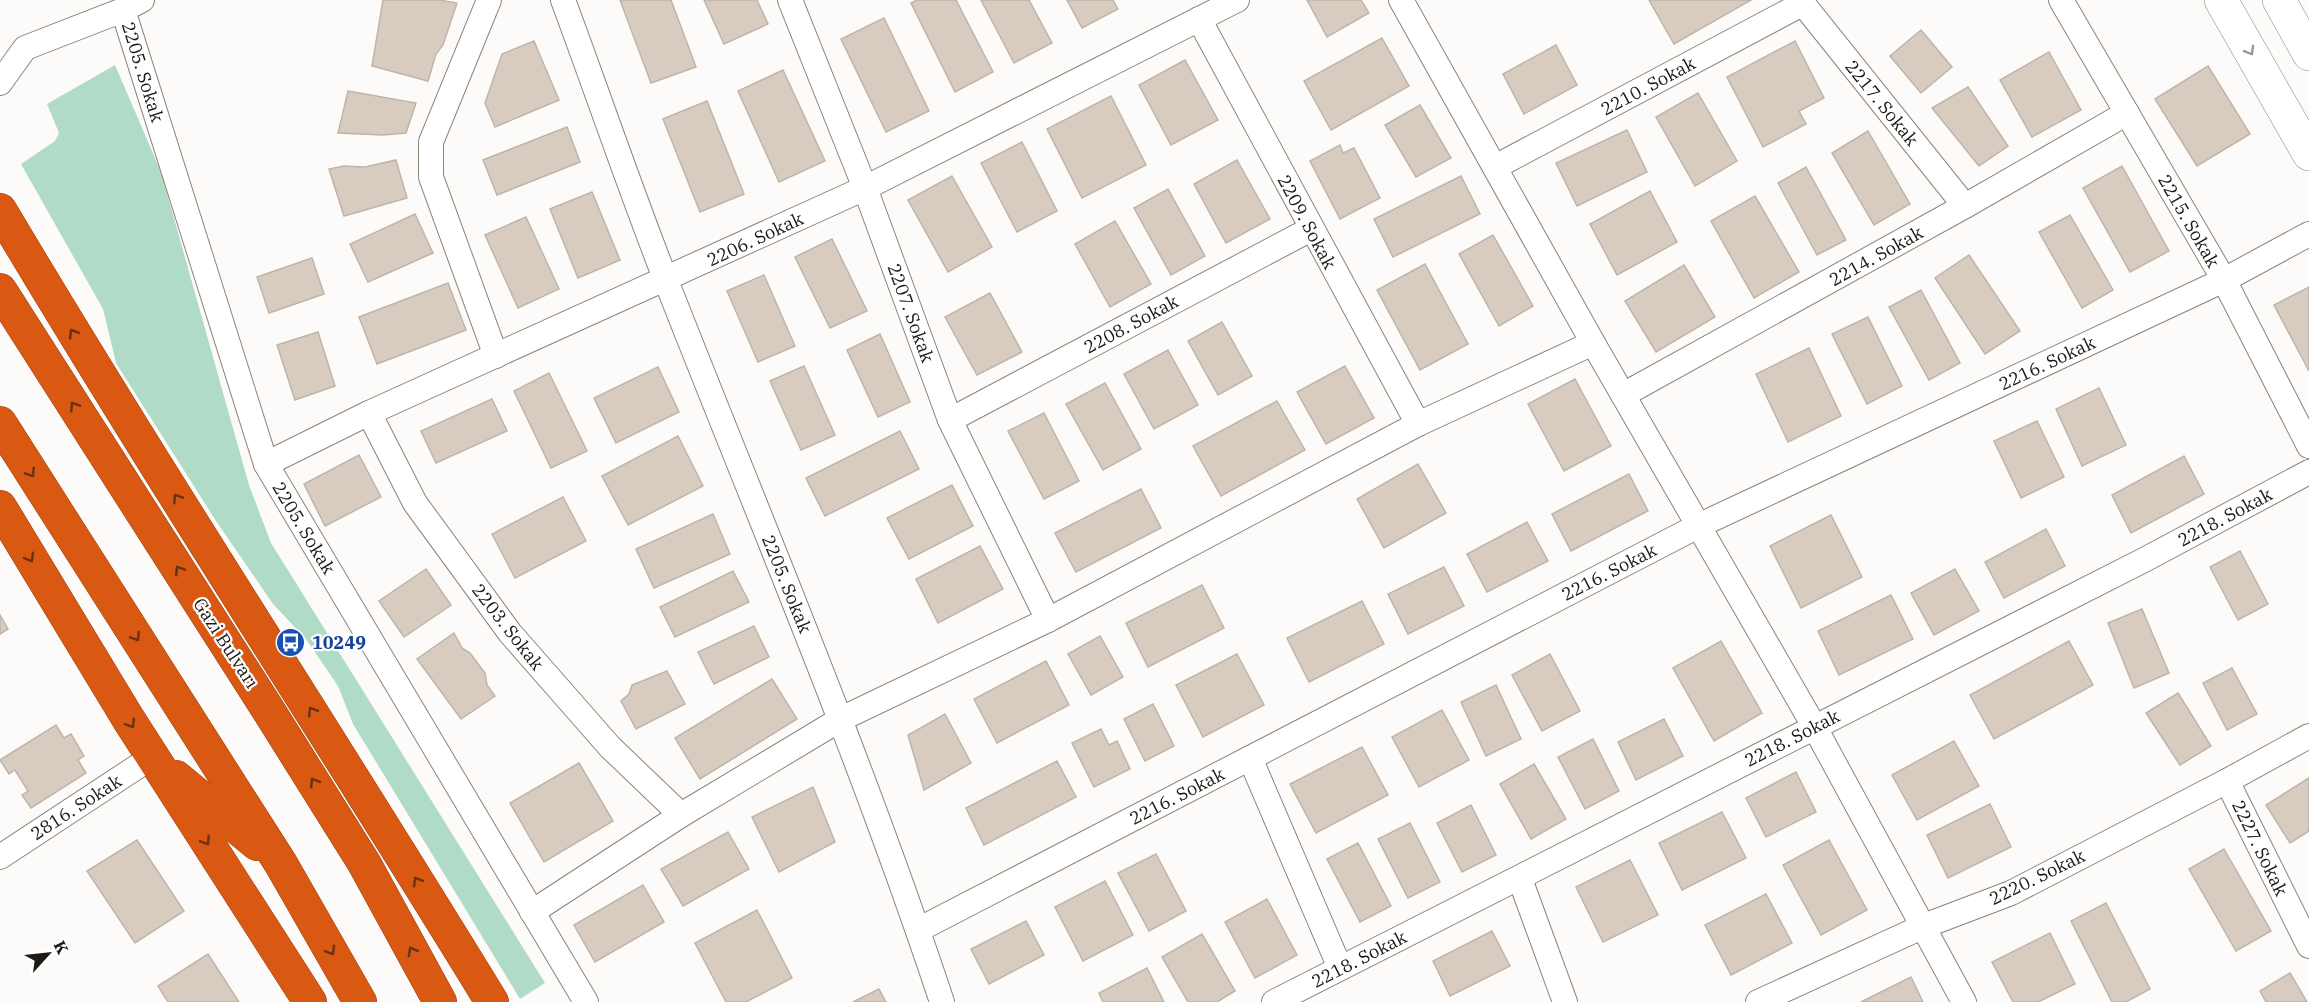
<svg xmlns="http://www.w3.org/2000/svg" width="2309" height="1002" font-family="'IBM Plex Serif',serif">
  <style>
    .green { fill: #b0dbc6 }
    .building { fill: #d8ccc1; stroke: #c0b4a9; stroke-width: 1.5 }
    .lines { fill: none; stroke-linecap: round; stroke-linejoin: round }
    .street-casing { stroke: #8e8379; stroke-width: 26 }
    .secondary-casing { stroke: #8e8379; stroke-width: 34 }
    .highway-casing { stroke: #974213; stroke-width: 34 }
    .street { stroke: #fff; stroke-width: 24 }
    .secondary { stroke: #fff; stroke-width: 33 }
    .highway { stroke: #d95812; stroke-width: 33 }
    .oneway { stroke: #999896 }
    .oneway2 { stroke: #683214 }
    .labels { text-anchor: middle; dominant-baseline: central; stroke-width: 4.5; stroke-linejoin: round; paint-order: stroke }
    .street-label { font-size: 18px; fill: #1d1915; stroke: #fff }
    .transit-label { font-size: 18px; font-weight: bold; fill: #164399; stroke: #fff; text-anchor: start }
  </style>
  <rect width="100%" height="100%" fill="#fdfbf9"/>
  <polygon class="green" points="115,65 161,172 249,485 271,543 545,983 520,999 353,724 338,686 306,639 273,604 216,521 116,363 103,309 21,164 55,141 59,133 47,104"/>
  <g class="building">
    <polygon points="383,0 439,0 457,3 443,45 436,54 428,81 372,66"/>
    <polygon points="620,0 671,0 696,67 651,83"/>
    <polygon points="704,0 757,0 768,24 724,44"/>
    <polygon points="917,0 956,0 993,72 955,92 911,3"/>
    <polygon points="981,0 1029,0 1052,43 1014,63"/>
    <polygon points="1067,0 1113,0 1118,9 1082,28"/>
    <polygon points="1307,0 1361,0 1369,13 1327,37"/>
    <polygon points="1649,0 1751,0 1674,44"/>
    <polygon points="884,18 929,111 886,132 841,39"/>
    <polygon points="1921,30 1952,67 1921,93 1890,56"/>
    <polygon points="1382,38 1409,86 1331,130 1304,81"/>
    <polygon points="534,41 559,100 495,127 485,103 502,54"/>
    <polygon points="1795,41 1824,98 1799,111 1806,124 1763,147 1727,77"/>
    <polygon points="1556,45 1577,85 1524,114 1503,74"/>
    <polygon points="2049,52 2081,110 2032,137 2000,80"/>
    <polygon points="1185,60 1218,120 1171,145 1139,85"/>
    <polygon points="2208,66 2250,134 2197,166 2155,99"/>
    <polygon points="783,70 825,161 779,182 738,91"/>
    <polygon points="1968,87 2008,146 1979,166 1932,108"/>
    <polygon points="348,91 416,103 406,133 383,135 338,133"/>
    <polygon points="1698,93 1737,161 1695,186 1656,117"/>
    <polygon points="1111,96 1146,165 1082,198 1047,129"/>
    <polygon points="707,101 744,194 700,212 663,119"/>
    <polygon points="1420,105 1451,158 1416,177 1385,125"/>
    <polygon points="567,127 580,162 497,195 483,160"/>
    <polygon points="1627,130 1647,172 1577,206 1556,163"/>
    <polygon points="1868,131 1910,204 1874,225 1832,153"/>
    <polygon points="1022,142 1057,211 1017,232 981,163"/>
    <polygon points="1340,145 1343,153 1354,148 1380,198 1340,219 1310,161"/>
    <polygon points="396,160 407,198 344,216 329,169 344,166 365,167"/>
    <polygon points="1237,160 1270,219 1226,243 1194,184"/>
    <polygon points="2122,166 2169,251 2130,272 2083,188"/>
    <polygon points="1806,167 1846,240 1817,255 1778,183"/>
    <polygon points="952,176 992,247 948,272 908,200"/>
    <polygon points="1461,176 1480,214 1393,257 1374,219"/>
    <polygon points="1168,189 1205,256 1171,275 1134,208"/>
    <polygon points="1650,191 1677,242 1617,275 1590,224"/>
    <polygon points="592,192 620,260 578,278 550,209"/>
    <polygon points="1755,196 1799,272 1754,298 1711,221"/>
    <polygon points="415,214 433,253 368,282 350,244"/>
    <polygon points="2070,215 2113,290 2082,308 2039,232"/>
    <polygon points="526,217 559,289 518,308 485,235"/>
    <polygon points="1115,221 1151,284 1110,307 1075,244"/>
    <polygon points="1493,235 1533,306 1499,326 1459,254"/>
    <polygon points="832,239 867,311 830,328 795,257"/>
    <polygon points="1969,255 2020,331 1985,354 1935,278"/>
    <polygon points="312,258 324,294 269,313 257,277"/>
    <polygon points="1425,264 1468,344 1420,370 1377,290"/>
    <polygon points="1684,265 1715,317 1656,352 1625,301"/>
    <polygon points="764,275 795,346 758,362 727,291"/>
    <polygon points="448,283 466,330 377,364 359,317"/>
    <polygon points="2309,287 2309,371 2274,305"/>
    <polygon points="1921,290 1960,363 1929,380 1889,307"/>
    <polygon points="990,293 1022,352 977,375 945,317"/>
    <polygon points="1868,317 1902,386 1867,404 1832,334"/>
    <polygon points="1222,322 1252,376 1218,395 1188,341"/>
    <polygon points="318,332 335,386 295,400 277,345"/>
    <polygon points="880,334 910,402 878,417 847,350"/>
    <polygon points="1809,348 1841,416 1788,442 1756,374"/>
    <polygon points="1168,350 1198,405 1154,429 1124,374"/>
    <polygon points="804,366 835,435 801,450 770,381"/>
    <polygon points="1345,366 1374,418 1326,444 1297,392"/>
    <polygon points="658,367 679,412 616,443 594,398"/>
    <polygon points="549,373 587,451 551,468 514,391"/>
    <polygon points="1575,379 1611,446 1564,471 1528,404"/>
    <polygon points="1105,383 1141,449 1103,470 1066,404"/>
    <polygon points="2099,388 2126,445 2082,466 2056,409"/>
    <polygon points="492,399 507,431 436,463 421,431"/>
    <polygon points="1277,401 1305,450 1221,496 1193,446"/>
    <polygon points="1044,413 1079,481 1044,499 1008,431"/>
    <polygon points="2037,421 2064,477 2021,498 1994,441"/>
    <polygon points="900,431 919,469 825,516 806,478"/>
    <polygon points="678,436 703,486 628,525 602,476"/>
    <polygon points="359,455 381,497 325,526 304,484"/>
    <polygon points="2184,456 2204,494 2131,533 2112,495"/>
    <polygon points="1418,464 1446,513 1384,548 1357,499"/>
    <polygon points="1629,474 1648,511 1571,551 1552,514"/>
    <polygon points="952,485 973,526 909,559 887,518"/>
    <polygon points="1141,489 1161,528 1076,572 1055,533"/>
    <polygon points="563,497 586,541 515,578 492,534"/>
    <polygon points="713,514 730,554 654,588 636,549"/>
    <polygon points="1831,515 1862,577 1801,608 1770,546"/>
    <polygon points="1527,522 1548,561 1487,592 1467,554"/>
    <polygon points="2046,529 2065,566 2004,598 1985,562"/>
    <polygon points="980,546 1003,589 938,623 916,579"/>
    <polygon points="2240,551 2268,604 2238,620 2210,567"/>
    <polygon points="1444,567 1464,606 1408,634 1388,594"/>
    <polygon points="426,569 451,605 404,637 379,601"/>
    <polygon points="1955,569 1979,611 1934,635 1911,593"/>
    <polygon points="733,571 749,602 675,637 660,607"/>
    <polygon points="1202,585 1224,628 1148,667 1126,623"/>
    <polygon points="1891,595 1913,639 1839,675 1818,631"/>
    <polygon points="1362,601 1384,644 1309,682 1287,638"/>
    <polygon points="2142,609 2169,673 2134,688 2108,623"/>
    <polygon points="0,615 8,629 0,634"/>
    <polygon points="754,626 769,657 714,684 698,652"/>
    <polygon points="454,633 462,648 470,653 485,673 487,685 495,696 461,719 417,659"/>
    <polygon points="1100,636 1123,677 1091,695 1068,654"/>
    <polygon points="1721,641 1762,713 1714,741 1673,668"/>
    <polygon points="2069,641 2093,685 1994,739 1970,695"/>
    <polygon points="1237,654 1264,705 1203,737 1176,685"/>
    <polygon points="1550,654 1580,711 1542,731 1512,675"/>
    <polygon points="1046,661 1069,705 997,743 974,699"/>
    <polygon points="2232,668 2257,714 2227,730 2203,683"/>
    <polygon points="667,671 685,704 636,729 621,701 629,694 632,685"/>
    <polygon points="772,679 797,719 700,779 675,738"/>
    <polygon points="1496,685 1521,739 1486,756 1461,702"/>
    <polygon points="2178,693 2211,746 2180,765 2146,713"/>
    <polygon points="1153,704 1174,746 1145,761 1124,719"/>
    <polygon points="1442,710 1469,760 1419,787 1392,737"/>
    <polygon points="945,714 971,763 924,790 908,735"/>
    <polygon points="1664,719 1683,756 1636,780 1618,742"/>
    <polygon points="56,725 64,738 71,734 84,756 78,760 86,773 31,808 22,795 28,791 15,770 9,774 0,760"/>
    <polygon points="1101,729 1109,745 1117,741 1130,769 1094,787 1072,743"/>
    <polygon points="1593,739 1619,791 1585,809 1558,757"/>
    <polygon points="1954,741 1979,786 1917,820 1892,775"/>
    <polygon points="1362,747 1388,795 1316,833 1290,784"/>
    <polygon points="1057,761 1076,797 984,845 966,808"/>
    <polygon points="579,763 613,821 544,862 510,803"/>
    <polygon points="1534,764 1566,819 1531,839 1500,784"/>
    <polygon points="1796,772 1816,812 1766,837 1746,798"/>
    <polygon points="2309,778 2309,831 2290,843 2266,805"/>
    <polygon points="813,787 835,842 779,872 752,817"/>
    <polygon points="1990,804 2011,847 1948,878 1927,835"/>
    <polygon points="1471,805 1496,855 1462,872 1437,823"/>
    <polygon points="1722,812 1746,858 1682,890 1659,843"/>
    <polygon points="1410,823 1440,882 1408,898 1378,839"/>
    <polygon points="728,832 749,869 683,906 661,869"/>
    <polygon points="137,840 184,911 135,943 87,871"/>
    <polygon points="1829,840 1867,910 1821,935 1783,865"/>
    <polygon points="1358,843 1391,906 1360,922 1327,859"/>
    <polygon points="2224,849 2271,931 2236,951 2189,869"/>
    <polygon points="1156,854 1186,911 1149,931 1118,873"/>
    <polygon points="1630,860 1658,915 1603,942 1576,887"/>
    <polygon points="1105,881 1133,935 1083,961 1055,907"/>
    <polygon points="643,885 664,922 595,962 574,925"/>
    <polygon points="1766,894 1792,943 1731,975 1705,925"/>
    <polygon points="1267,899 1297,955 1255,978 1225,922"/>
    <polygon points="2106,903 2150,989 2126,1002 2112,1002 2071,921"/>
    <polygon points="757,910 792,978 746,1002 726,1002 695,943"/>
    <polygon points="1026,921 1044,955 989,984 971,949"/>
    <polygon points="1492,931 1510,966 1450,996 1433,961"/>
    <polygon points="2050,933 2075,984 2038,1002 2013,1002 1992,962"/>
    <polygon points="1202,934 1235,991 1217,1002 1188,1002 1162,957"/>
    <polygon points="208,954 239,1002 168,1002 158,986"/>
    <polygon points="1147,968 1164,1002 1103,1002 1099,993"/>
    <polygon points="2290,973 2307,1002 2266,1002 2260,991"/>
    <polygon points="1911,977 1923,1002 1861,1002"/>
    <polygon points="879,989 886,1002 853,1002"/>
  </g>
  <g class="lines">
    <defs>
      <g id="street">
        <polyline points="489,0 431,142 431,177 496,356"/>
        <path d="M563,0c35,94 67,189 104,283 94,239 194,475 275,719"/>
        <polyline points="790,0 865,188 950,420 1048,620"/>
        <polyline points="1401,0 1593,343 1814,726 1964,1002"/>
        <polyline points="1800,0 1965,206"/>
        <polyline points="2061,0 2224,280 2309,446"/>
        <polyline points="123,10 266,464 586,1002"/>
        <polyline points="1199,19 1418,424"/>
        <polyline points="0,83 25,48 123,10 142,0"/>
        <polyline points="1495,167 1802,4"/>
        <polyline points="1623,395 1965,206 2127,113"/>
        <polyline points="369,413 415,503 510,633 610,747 681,815"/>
        <polyline points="950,420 1311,229"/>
        <polyline points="266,464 369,413 865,188 1237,0"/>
        <polyline points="1250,758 1340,968"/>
        <polyline points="2227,781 2309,946"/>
        <polyline points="0,857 152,757"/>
        <polyline points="1520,879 1565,1002"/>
        <polyline points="532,912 681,815 841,719 1048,620 1418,424 1593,343"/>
        <polyline points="918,930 1698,526 2224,280 2309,234"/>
        <polyline points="1274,1002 2144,560 2309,472"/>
        <polyline points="1758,1002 1924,926 2011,893 2227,781 2309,736"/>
      </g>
      <g id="secondary">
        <polyline points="2221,0 2309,154"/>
        <polyline points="2279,0 2309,54"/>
      </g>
      <g id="highway">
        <path d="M0,210c159,267 330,527 492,792"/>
        <polyline points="0,290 267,708 364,863 440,1002"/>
        <polyline points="0,423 281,864 360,1002"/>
        <polyline points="0,507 129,720 310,1002"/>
        <polyline points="176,777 257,844"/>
      </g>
    </defs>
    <use href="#street" class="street-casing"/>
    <use href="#secondary" class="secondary-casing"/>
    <use href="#highway" class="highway-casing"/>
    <use href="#street" class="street"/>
    <use href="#secondary" class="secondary"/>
    <use href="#highway" class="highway"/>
  </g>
  <defs><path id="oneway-chevron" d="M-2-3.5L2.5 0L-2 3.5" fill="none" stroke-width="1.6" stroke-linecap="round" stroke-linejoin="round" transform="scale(1.5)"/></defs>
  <use class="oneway" href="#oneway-chevron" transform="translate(2250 51) rotate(60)"/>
  <g class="oneway2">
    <use href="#oneway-chevron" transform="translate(73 333) rotate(-121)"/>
    <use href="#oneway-chevron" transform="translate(74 406) rotate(-123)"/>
    <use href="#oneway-chevron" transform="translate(31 473) rotate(57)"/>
    <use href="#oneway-chevron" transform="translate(177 498) rotate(-123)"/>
    <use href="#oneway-chevron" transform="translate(30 558) rotate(59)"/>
    <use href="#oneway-chevron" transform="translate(179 570) rotate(-123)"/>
    <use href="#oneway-chevron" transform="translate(136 637) rotate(57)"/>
    <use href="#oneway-chevron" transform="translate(312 711) rotate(-122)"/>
    <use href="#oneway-chevron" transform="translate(131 724) rotate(58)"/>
    <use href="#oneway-chevron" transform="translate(314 782) rotate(-122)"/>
    <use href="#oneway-chevron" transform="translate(206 841) rotate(57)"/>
    <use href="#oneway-chevron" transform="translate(417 881) rotate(-122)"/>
    <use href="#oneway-chevron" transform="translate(331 951) rotate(60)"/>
    <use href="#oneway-chevron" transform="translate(412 951) rotate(-119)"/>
  </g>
  <defs>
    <symbol id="bus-disc" viewBox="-11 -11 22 22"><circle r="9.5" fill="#1a4fb4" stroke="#fff"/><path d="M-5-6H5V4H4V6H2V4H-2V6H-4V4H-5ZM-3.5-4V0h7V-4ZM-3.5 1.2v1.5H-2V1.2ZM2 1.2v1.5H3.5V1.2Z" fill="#fff"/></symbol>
  </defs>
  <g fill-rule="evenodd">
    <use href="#bus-disc" x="274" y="626" width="33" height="33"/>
  </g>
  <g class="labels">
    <g class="street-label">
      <text transform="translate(143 72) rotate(73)">2205. Sokak</text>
      <text transform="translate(1648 86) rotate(-28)">2210. Sokak</text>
      <text transform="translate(1882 103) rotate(51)">2217. Sokak</text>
      <text transform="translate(2189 221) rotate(60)">2215. Sokak</text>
      <text transform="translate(1307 222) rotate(62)">2209. Sokak</text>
      <text transform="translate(755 239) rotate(-25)">2206. Sokak</text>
      <text transform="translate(1876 256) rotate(-29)">2214. Sokak</text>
      <text transform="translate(911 313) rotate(70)">2207. Sokak</text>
      <text transform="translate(1131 324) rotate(-28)">2208. Sokak</text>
      <text transform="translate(2047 363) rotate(-25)">2216. Sokak</text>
      <text transform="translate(2225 517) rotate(-28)">2218. Sokak</text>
      <text transform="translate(304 528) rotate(59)">2205. Sokak</text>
      <text transform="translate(1609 572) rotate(-27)">2216. Sokak</text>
      <text transform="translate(787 584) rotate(68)">2205. Sokak</text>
      <text transform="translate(508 627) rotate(52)">2203. Sokak</text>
      <text transform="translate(226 643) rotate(57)">Gazi Bulvarı</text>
      <text transform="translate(1792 738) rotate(-27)">2218. Sokak</text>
      <text transform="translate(1177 796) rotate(-27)">2216. Sokak</text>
      <text transform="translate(76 807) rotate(-33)">2816. Sokak</text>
      <text transform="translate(2260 848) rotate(64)">2227. Sokak</text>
      <text transform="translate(2037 877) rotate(-26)">2220. Sokak</text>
      <text transform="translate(1359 959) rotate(-27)">2218. Sokak</text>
    </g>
    <g class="transit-label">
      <text x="312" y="642">10249</text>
    </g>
  </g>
  <g transform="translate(48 954) rotate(63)" stroke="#ffffff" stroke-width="4.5" paint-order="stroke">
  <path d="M0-4.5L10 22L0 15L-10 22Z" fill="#1d1915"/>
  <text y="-9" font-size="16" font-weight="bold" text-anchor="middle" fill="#1d1915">K</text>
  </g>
</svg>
